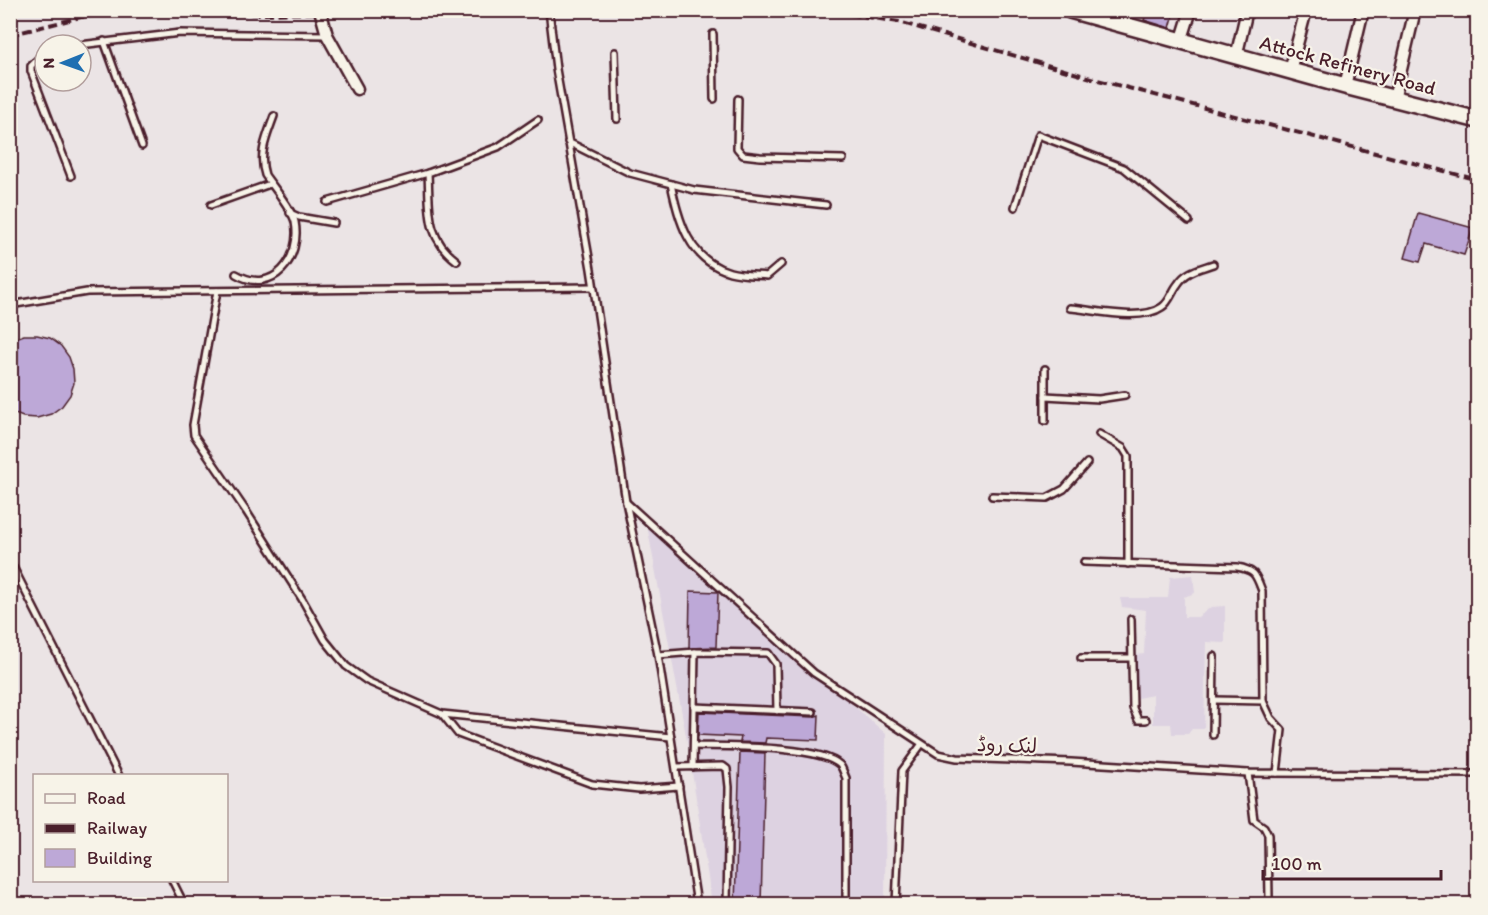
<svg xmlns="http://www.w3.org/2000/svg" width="1488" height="915" font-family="Itim,'Playpen Sans Arabic',sans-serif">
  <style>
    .built { fill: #ddd2e1 }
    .building { fill: #bda8d7; stroke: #4a1f2b; stroke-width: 1.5 }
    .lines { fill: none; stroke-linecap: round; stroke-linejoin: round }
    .lane-casing { stroke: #4a1f2b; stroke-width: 10 }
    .street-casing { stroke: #4a1f2b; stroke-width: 15 }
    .secondary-casing { stroke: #4a1f2b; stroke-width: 20 }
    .lane { stroke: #f7f3e8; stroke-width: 5 }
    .street { stroke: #f7f3e8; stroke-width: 10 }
    .secondary { stroke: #f7f3e8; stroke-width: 15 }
    .rail { stroke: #4a1f2b; stroke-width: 4; stroke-dasharray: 9 4.5; stroke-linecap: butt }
    .labels { text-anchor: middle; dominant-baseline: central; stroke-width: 4.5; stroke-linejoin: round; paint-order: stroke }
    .street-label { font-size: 20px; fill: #4a1f2b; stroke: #f7f3e8 }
  </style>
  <rect width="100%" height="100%" fill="#ebe4e5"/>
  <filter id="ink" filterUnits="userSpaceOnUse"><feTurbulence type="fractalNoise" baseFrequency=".0167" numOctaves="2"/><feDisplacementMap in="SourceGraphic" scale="12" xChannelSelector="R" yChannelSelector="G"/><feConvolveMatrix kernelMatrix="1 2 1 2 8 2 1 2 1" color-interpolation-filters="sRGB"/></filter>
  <g filter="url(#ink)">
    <g class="built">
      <polygon points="647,525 886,734 885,904 712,904 689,752"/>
      <polygon points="1193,575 1195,593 1184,597 1184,617 1198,617 1211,607 1225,606 1225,643 1206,642 1204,729 1192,729 1188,734 1172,734 1171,724 1153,724 1153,695 1137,698 1136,655 1144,654 1146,610 1122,607 1120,598 1168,598 1170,577"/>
    </g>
    <g class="building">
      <polygon points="1147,10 1175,10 1170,28 1144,20"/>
      <polygon points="1418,213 1473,228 1464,255 1426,244 1420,262 1405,258"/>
      <polygon points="24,335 37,335 50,338 61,346 69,357 73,369 74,383 70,395 62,406 51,414 37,418 23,417 10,412 10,340"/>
      <polygon points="690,591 718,592 716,647 689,648"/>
      <polygon points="699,712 813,717 819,715 818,740 766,738 765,743 740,742 741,737 698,735"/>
      <polygon points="740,752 765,753 761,904 735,904"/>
    </g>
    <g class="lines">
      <defs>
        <g id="lane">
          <polyline points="549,10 556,69 591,269 626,502 658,655 697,904"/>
          <polyline points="713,34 714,99"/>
          <polyline points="104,41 142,146"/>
          <polyline points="80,45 180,33 327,35"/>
          <polyline points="615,52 617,119"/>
          <polyline points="45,55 40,57 31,66 31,71 71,176"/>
          <polyline points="738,99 737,148 743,155 760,157 843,159"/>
          <polyline points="568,142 630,173 694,190 826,205"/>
          <path d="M428,173c2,37 -3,64 29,88"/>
          <path d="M671,184c8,36 17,76 59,88 11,3 25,3 37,4l14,-12"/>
          <polyline points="327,202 428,173 498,147 538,120"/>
          <polyline points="211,205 270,184"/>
          <polyline points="1015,207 1038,135 1124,168 1189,221"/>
          <polyline points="290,213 299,217 334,223"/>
          <path d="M236,274c37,22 66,-16 59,-52 -3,-13 -22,-35 -30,-47 -7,-21 2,-39 9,-59"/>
          <polyline points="217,291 193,425 194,435 246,511 302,599 325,640 346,666 367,681 442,714 671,737"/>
          <polyline points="10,305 87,292 593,287"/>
          <path d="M1070,308c25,2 71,14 92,-1 8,-5 10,-16 16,-23 8,-13 21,-15 35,-20"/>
          <polyline points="1045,396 1099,399 1125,395"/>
          <polyline points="1045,421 1045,369"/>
          <polyline points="1099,434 1123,448 1128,456 1128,564"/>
          <polyline points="992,496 1047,498 1064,489 1087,463"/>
          <polyline points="626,502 814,673 938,754 957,758 1071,762 1248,773 1478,774"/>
          <polyline points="10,561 119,776"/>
          <path d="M1084,562l153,5c18,3 19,8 25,24l1,110 8,17 11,12 -5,43"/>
          <polyline points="1131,619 1133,708 1138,720 1146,720"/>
          <polyline points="658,655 695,652 768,653 776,664 777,711"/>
          <polyline points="1081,658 1131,658"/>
          <polyline points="1215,700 1263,701"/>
          <polyline points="694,707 813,712"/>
          <polyline points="442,714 458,734 592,784 639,789 679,786"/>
          <polyline points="1213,735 1214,656"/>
          <path d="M694,746c31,1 125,-1 146,19 3,4 4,9 6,13v126"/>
          <polyline points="676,767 723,766 727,769 729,787 727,904"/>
          <polyline points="693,767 695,652"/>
          <polyline points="1248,773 1254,820 1264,827 1268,835 1269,899 1273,904"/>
          <polyline points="172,880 184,904"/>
          <polyline points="896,904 902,771 921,745"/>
        </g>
        <g id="street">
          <polyline points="320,10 327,35 357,89"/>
          <polyline points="1181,42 1191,10"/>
          <polyline points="1236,57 1247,10"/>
          <polyline points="1290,71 1306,10"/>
          <polyline points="1345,86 1363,10"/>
          <polyline points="1394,99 1415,10"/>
        </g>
        <polyline id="secondary" points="1070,10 1345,86 1478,120"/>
      </defs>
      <use href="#lane" class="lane-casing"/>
      <use href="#street" class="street-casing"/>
      <use href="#secondary" class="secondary-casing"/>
      <use href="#lane" class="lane"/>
      <use href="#street" class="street"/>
      <use href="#secondary" class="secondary"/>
      <g class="rail">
        <polyline points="824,10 899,22 1098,80 1478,180"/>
        <polyline points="10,35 81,17 143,12 259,14 457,10"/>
      </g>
    </g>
  </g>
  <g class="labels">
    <g class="street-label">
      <text transform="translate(1348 65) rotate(15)">Attock Refinery Road</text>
      <text transform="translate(1007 745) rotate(2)">لنک روڈ</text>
    </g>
  </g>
  <rect width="1488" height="915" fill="none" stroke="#f7f3e8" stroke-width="36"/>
  <rect x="18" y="18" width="1452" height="879" fill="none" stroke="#4a1f2b" stroke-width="2" filter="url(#ink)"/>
  <rect x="33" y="774" width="195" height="108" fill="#f7f3e8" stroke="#b29e9c" stroke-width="1.5"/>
  <rect x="45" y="794" width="30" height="9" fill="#f7f3e8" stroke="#b29e9c" stroke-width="1.5"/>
  <text x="87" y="804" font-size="18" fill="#4a1f2b">Road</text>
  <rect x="45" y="824" width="30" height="9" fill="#4a1f2b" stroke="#b29e9c" stroke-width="1.5"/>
  <text x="87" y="834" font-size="18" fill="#4a1f2b">Railway</text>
  <rect x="45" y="849" width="30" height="18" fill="#bda8d7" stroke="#b29e9c" stroke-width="1.5"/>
  <text x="87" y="864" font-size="18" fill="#4a1f2b">Building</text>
  <g transform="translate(63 63) rotate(269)"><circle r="28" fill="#f7f3e8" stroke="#b29e9c" stroke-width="1.5"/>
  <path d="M0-4.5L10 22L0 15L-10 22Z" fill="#1f6fb2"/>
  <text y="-9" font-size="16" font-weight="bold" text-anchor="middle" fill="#4a1f2b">N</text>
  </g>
  <path d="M1263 870v9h178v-9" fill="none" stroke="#4a1f2b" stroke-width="3"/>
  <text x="1272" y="870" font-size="18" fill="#4a1f2b" stroke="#f7f3e8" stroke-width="4.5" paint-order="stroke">100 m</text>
</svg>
